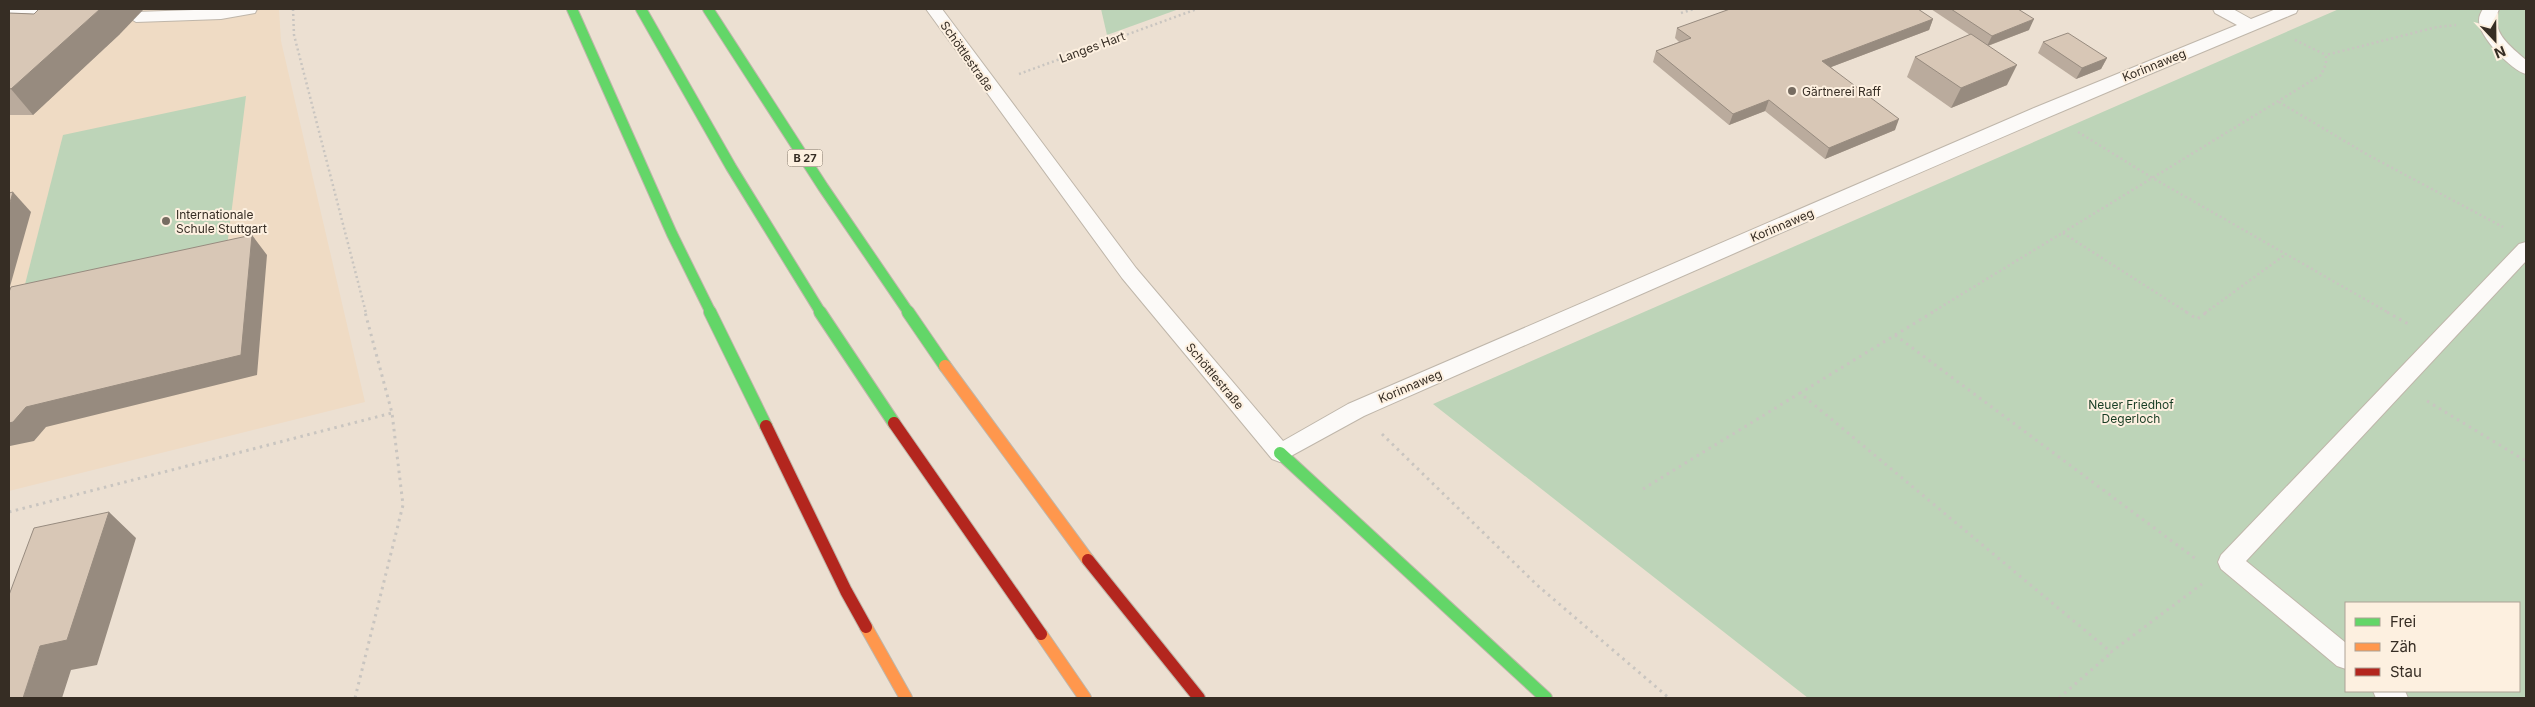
<svg xmlns="http://www.w3.org/2000/svg" width="2535" height="707" font-family="Inter,sans-serif">
  <style>
    .built { fill: #efdbc4 }
    .green { fill: #bdd4b8; fill-rule: evenodd }
    .lines { fill: none; stroke-linecap: round; stroke-linejoin: round }
    .lane-casing { stroke: #bfb6aa; stroke-width: 2 }
    .fast-far1-casing { stroke: #bfb6aa; stroke-width: 12 }
    .fast-casing { stroke: #bfb6aa; stroke-width: 14 }
    .slow-casing { stroke: #bfb6aa; stroke-width: 14 }
    .jam-casing { stroke: #bfb6aa; stroke-width: 14 }
    .path-far1 { stroke: #c9c5c0; stroke-width: 2.5; stroke-dasharray: 2 3; stroke-linecap: butt }
    .path { stroke: #c9c5c0; stroke-width: 3; stroke-dasharray: 2.5 4.5; stroke-linecap: butt }
    .lane { fill: #fcfaf8; fill-rule: evenodd }
    .fast-far1 { stroke: #63d668; stroke-width: 10 }
    .fast { stroke: #63d668; stroke-width: 12 }
    .slow { stroke: #ff974d; stroke-width: 12 }
    .jam { stroke: #b3261e; stroke-width: 12 }
    .wall { fill: #baab9d }
    .shaded-wall { fill: #978b7f }
    .building { fill: #d8c7b6; stroke: #978b7f }
    .poi-dot { fill: #766c61; stroke: #fdf0e0; stroke-width: 2 }
    .labels { text-anchor: middle; dominant-baseline: central; stroke-width: 4; stroke-linejoin: round; paint-order: stroke }
    .shield { fill: #fdf0e0; stroke: #72685c; stroke-width: 1 }
    .shield-label { font-size: 11px; font-weight: bold; fill: #362d24 }
    .street-label { font-size: 12px; fill: #362d24; stroke: #fdf0e0 }
    .poi-label { font-size: 12px; fill: #362d24; stroke: #fdf0e0; text-anchor: start }
    .park-label { font-size: 12px; fill: #173c23; stroke: #fdf0e0 }
  </style>
  <rect width="100%" height="100%" fill="#ece0d2"/>
  <polygon class="built" points="9,9 279,9 281,41 365,402 9,491"/>
  <g class="green">
    <polygon points="1101,9 1179,9 1107,35"/>
    <path d="M2339,9h187v689h-718l-375,-294zM2346,603h173v88h-173z"/>
    <polygon points="246,96 226,255 20,304 63,135"/>
  </g>
  <g class="lines">
    <defs>
      <g id="lane">
        <polygon points="9,9 64,10 72,15 64,20 9,18"/>
        <polygon points="223,9 257,9 255,13 221,19 136,22 128,17 136,12"/>
        <path d="M926,9h16l194,259 147,173 65,-37 686,-296 203,-83 -22,-12 -2,-4h20l18,10 25,-10h22l-2,4c-312,129 -622,267 -932,403l-84,46 -8,-3 -150,-181z"/>
        <path d="M2483,9h16c-10,22 12,38 27,51v14c-14,-3 -48,-38 -47,-54 0,-4 2,-8 4,-11z"/>
        <polygon points="2526,242 2526,261 2246,561 2346,643 2346,669 2337,666 2221,569 2218,562 2221,555 2519,244"/>
        <polygon points="2373,691 2405,691 2408,698 2376,698"/>
      </g>
      <g id="fast-far1">
        <polyline points="572,9 672,234 711,313"/>
        <polyline points="641,9 731,167 821,313"/>
        <polyline points="708,9 823,187 909,313"/>
      </g>
      <g id="fast">
        <polyline points="710,312 766,426"/>
        <polyline points="820,312 894,423"/>
        <polyline points="908,312 945,366"/>
        <polyline points="1280,453 1546,698"/>
      </g>
      <g id="slow">
        <polyline points="945,366 1088,560"/>
        <polyline points="866,627 906,698"/>
        <polyline points="1041,634 1085,698"/>
      </g>
      <g id="jam">
        <polyline points="894,423 1041,634"/>
        <polyline points="766,426 846,591 866,627"/>
        <polyline points="1088,560 1199,698"/>
      </g>
    </defs>
    <use href="#lane" class="lane-casing"/>
    <use href="#fast-far1" class="fast-far1-casing"/>
    <use href="#fast" class="fast-casing"/>
    <use href="#slow" class="slow-casing"/>
    <use href="#jam" class="jam-casing"/>
    <g class="path-far1">
      <polyline points="293,9 294,35 366,313"/>
      <polyline points="1681,13 1694,9"/>
      <polyline points="2295,40 2326,55"/>
      <polyline points="1019,74 1197,9"/>
      <polyline points="2279,102 2368,155 2503,227"/>
      <polyline points="2078,132 2151,177 2389,313"/>
      <polyline points="2063,233 2188,313"/>
      <polyline points="1931,313 2321,75 2326,64 2326,55 2437,27 2456,25"/>
      <polyline points="2205,313 2286,254"/>
    </g>
    <g class="path">
      <polyline points="1933,312 1800,393 2111,652 2202,584"/>
      <polyline points="2186,312 2197,319 2207,312"/>
      <polyline points="2387,312 2410,325"/>
      <polyline points="1895,335 2196,559"/>
      <polyline points="2427,401 2526,461"/>
      <polyline points="1382,434 1537,585 1669,698"/>
      <polyline points="1643,489 1800,393"/>
      <polyline points="9,512 392,413"/>
      <polyline points="355,698 403,505 392,413 365,312"/>
      <polyline points="2059,698 2111,653"/>
    </g>
    <use href="#lane" class="lane"/>
    <use href="#fast-far1" class="fast-far1"/>
    <use href="#fast" class="fast"/>
    <use href="#slow" class="slow"/>
    <use href="#jam" class="jam"/>
  </g>
  <g class="wall">
    <polygon points="1931,9 2018,9 2029,30 1988,46 2007,85 1951,108 1907,77 1915,57 1970,35"/>
    <polygon points="9,13 34,14 120,34 33,115 9,115"/>
    <polygon points="1933,19 1929,30 1831,67 1895,130 1825,159 1765,111 1729,125 1653,62 1656,51 1679,42 1675,38 1677,28"/>
    <polygon points="2043,42 2107,58 2101,69 2076,79 2038,53"/>
  </g>
  <g class="shaded-wall">
    <polygon points="100,9 144,9 120,34 33,115 11,89"/>
    <polygon points="1933,19 1929,30 1818,72 1822,61"/>
    <polygon points="2034,19 2029,30 1987,46 1992,36"/>
    <polygon points="2107,58 2101,69 2076,79 2082,68"/>
    <polygon points="2017,65 2007,85 1951,108 1961,88"/>
    <polygon points="1769,100 1765,111 1729,125 1733,114"/>
    <polygon points="1899,119 1895,130 1825,159 1829,148"/>
    <polygon points="13,192 31,212 9,290 9,206"/>
    <polygon points="252,235 267,255 257,375 46,427 34,441 10,446 9,445 9,423 26,407"/>
    <polygon points="109,512 136,538 97,665 71,670 62,698 23,698 40,646"/>
  </g>
  <g class="building">
    <polygon points="39,9 100,9 11,89 9,88 9,13 34,14"/>
    <polygon points="1730,9 1918,9 1933,19 1822,61 1899,119 1829,148 1769,100 1733,114 1656,51 1691,38 1677,28"/>
    <polygon points="1951,9 2018,9 2034,19 1992,36"/>
    <polygon points="2068,33 2107,58 2082,68 2043,42"/>
    <polygon points="1971,34 2017,65 1961,88 1915,57"/>
    <polygon points="13,192 9,206 9,193"/>
    <polygon points="252,235 241,355 26,407 13,422 9,423 9,292 11,287"/>
    <polygon points="109,512 67,640 40,646 23,698 9,698 9,595 34,528"/>
  </g>
  <g class="poi-dot">
    <circle cx="1792" cy="91" r="5"/>
    <circle cx="166" cy="221" r="5"/>
  </g>
  <g class="labels">
    <rect class="shield" x="787.5" y="149.5" width="35" height="17" rx="4"/>
    <g class="shield-label">
      <text x="805" y="158">B 27</text>
    </g>
    <g class="street-label">
      <text transform="translate(1092 47) rotate(-20)">Langes Hart</text>
      <text transform="translate(967 56) rotate(55)">Schöttlestraße</text>
      <text transform="translate(2154 65) rotate(-22)">Korinnaweg</text>
      <text transform="translate(1782 225) rotate(-23)">Korinnaweg</text>
      <text transform="translate(1215 376) rotate(50)">Schöttlestraße</text>
      <text transform="translate(1410 386) rotate(-23)">Korinnaweg</text>
    </g>
    <g class="poi-label">
      <text x="1802" y="91">Gärtnerei Raff</text>
      <text x="176" y="214">Internationale<tspan x="176" dy="14">Schule Stuttgart</tspan></text>
    </g>
    <g class="park-label">
      <text x="2131" y="404">Neuer Friedhof<tspan x="2131" dy="14">Degerloch</tspan></text>
    </g>
  </g>
  <rect width="2535" height="707" fill="none" stroke="#362d24" stroke-width="20"/>
  <rect x="2345" y="602" width="175" height="90" fill="#fdf0e0" stroke="#ada295"/>
  <rect x="2355" y="618" width="25" height="8" fill="#63d668" stroke="#ada295"/>
  <text x="2390" y="627" font-size="15" fill="#362d24">Frei</text>
  <rect x="2355" y="643" width="25" height="8" fill="#ff974d" stroke="#ada295"/>
  <text x="2390" y="652" font-size="15" fill="#362d24">Zäh</text>
  <rect x="2355" y="668" width="25" height="8" fill="#b3261e" stroke="#ada295"/>
  <text x="2390" y="677" font-size="15" fill="#362d24">Stau</text>
  <g transform="translate(2495 40) rotate(158)" stroke="#fdf0e0" stroke-width="4" paint-order="stroke">
  <path d="M0-4L9 19L0 12L-9 19Z" fill="#362d24"/>
  <text y="-8" font-size="14" font-weight="bold" text-anchor="middle" fill="#362d24">N</text>
  </g>
</svg>
